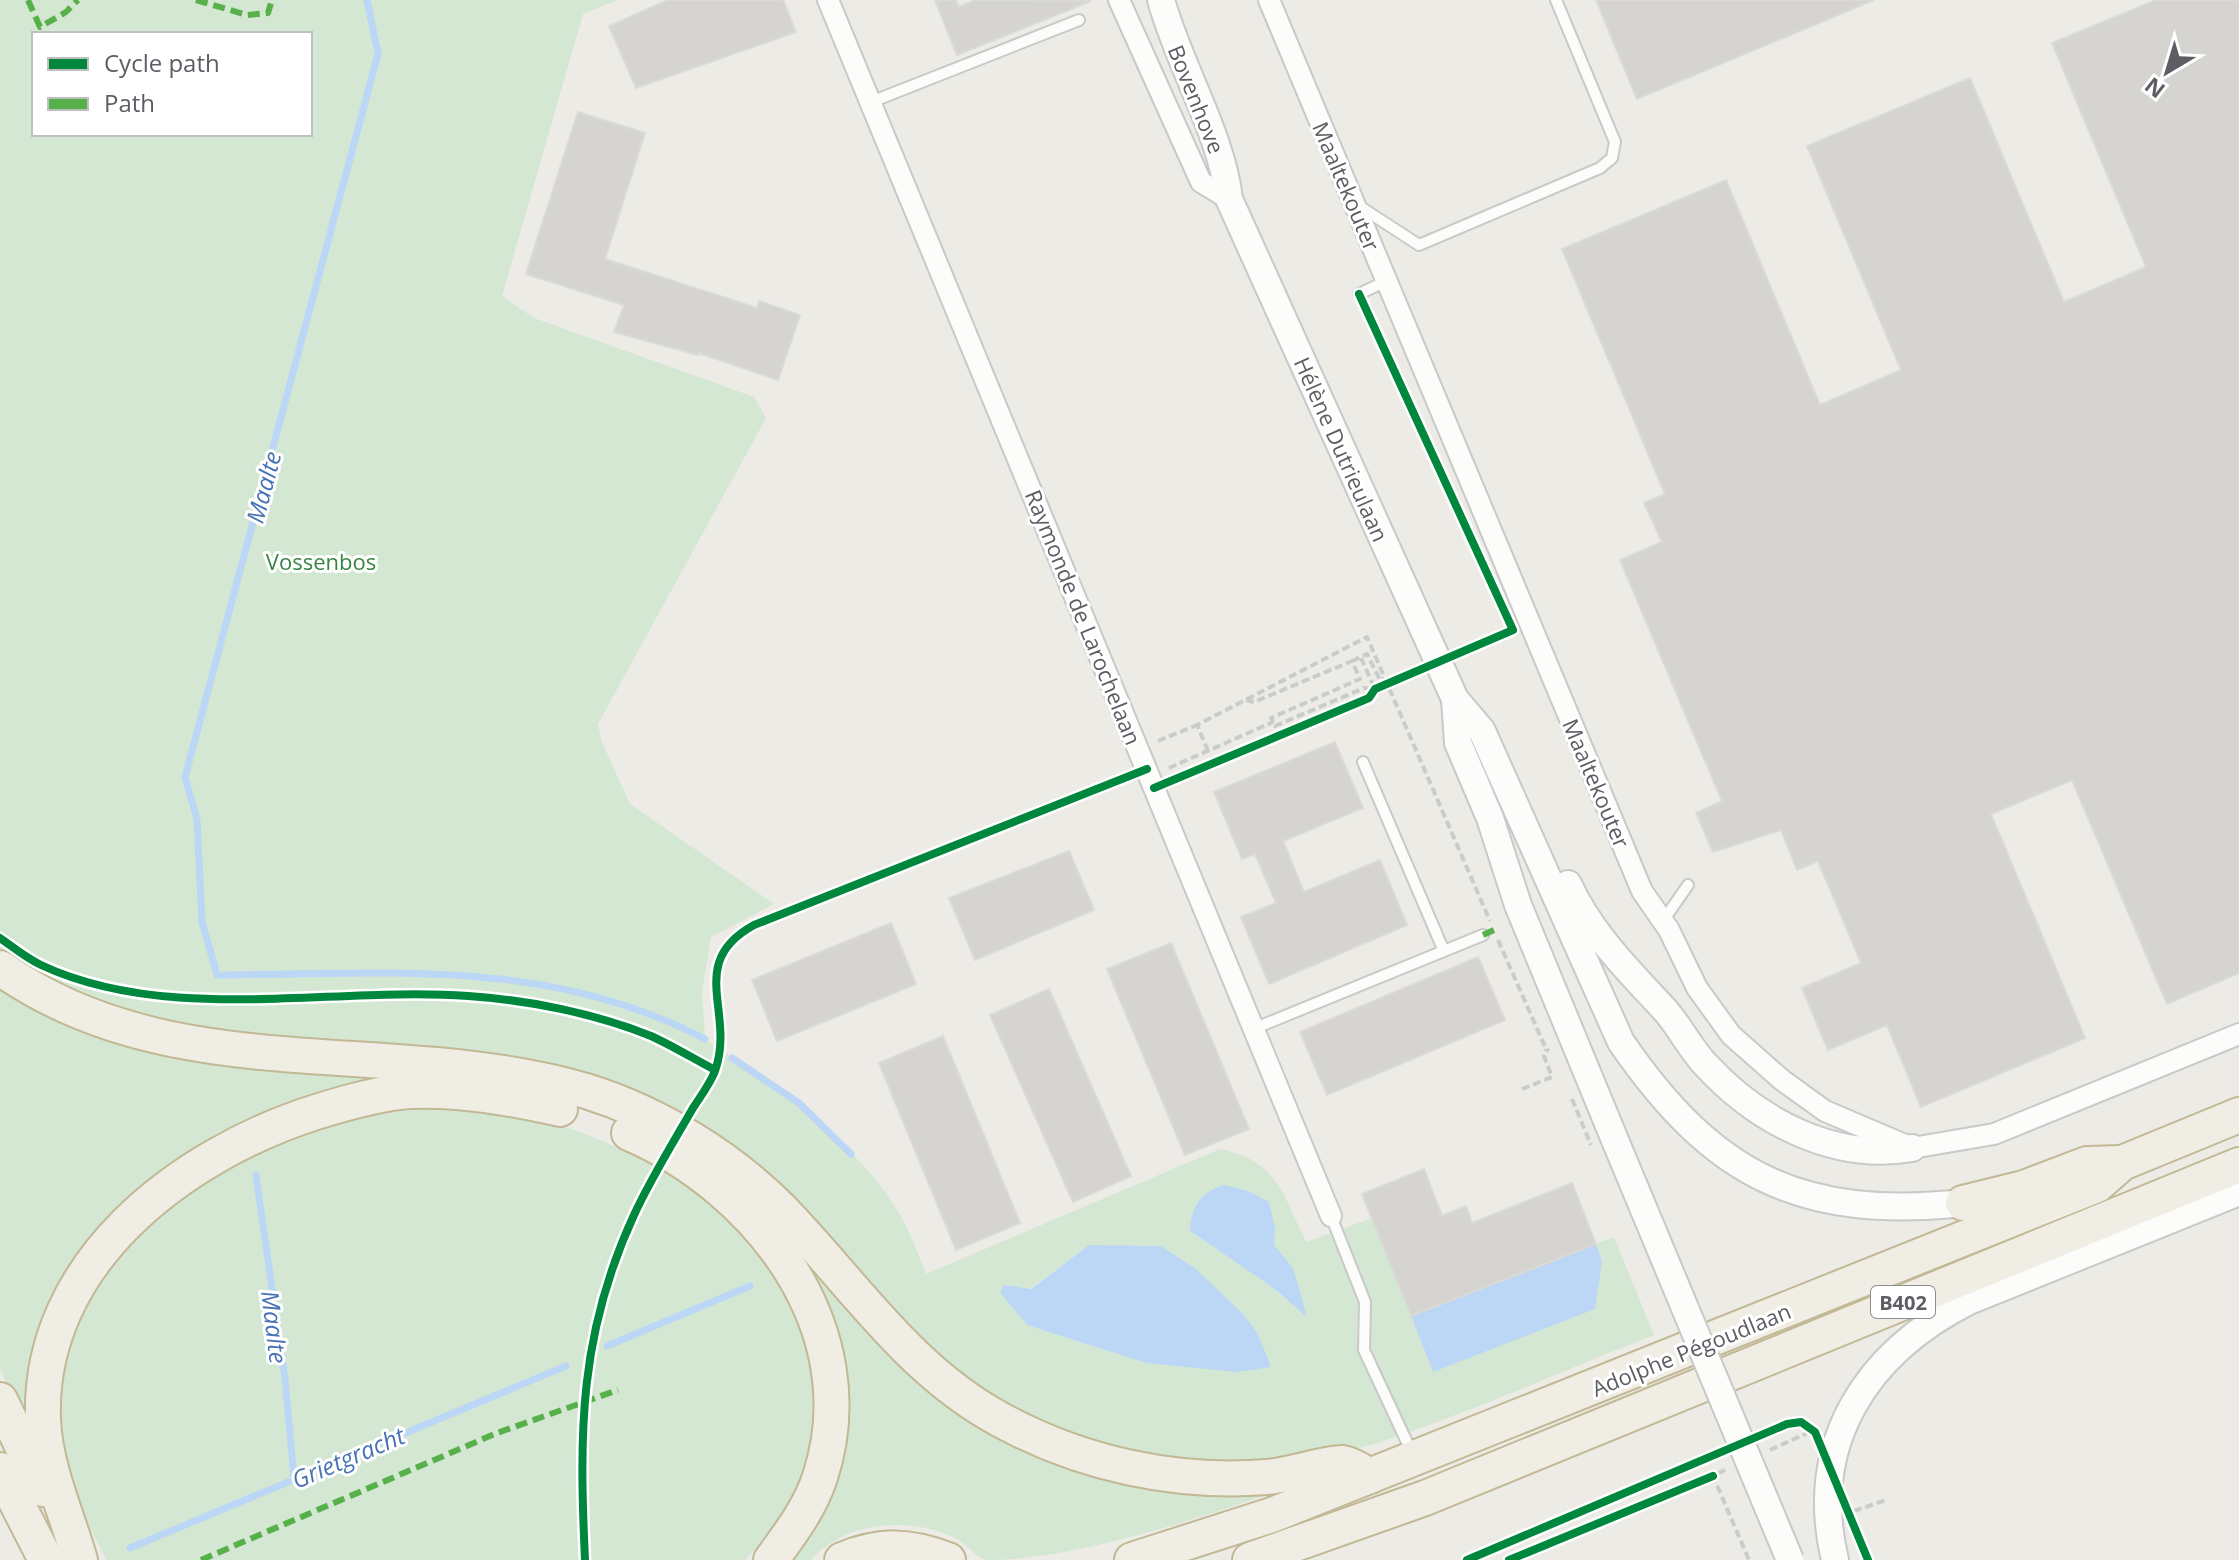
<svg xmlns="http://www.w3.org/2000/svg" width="2239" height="1560" font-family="'Open Sans',sans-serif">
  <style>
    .green { fill: #d4e7d3; fill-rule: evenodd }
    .water { fill: #bbd7f5 }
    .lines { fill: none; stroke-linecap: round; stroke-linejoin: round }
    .stream { stroke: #bbd7f5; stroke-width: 7 }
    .building { fill: #d5d4d1; stroke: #dbdad5; stroke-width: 2 }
    .service-casing { stroke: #c8c9c8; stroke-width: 14 }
    .minor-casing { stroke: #c8c9c8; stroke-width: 24 }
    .tertiary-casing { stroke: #c8c9c8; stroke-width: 30 }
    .trunk-casing { stroke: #c2b895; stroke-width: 38 }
    .path { stroke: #c8ccca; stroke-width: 4; stroke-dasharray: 8 4; stroke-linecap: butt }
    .service { stroke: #fcfcfb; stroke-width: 10 }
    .minor { stroke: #fcfcfb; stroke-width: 20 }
    .tertiary { stroke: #fcfcfb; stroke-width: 26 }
    .trunk { stroke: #f0eee4; stroke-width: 34 }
    .tertiary-bridge-casing { stroke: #c8c9c8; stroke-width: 30; stroke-linecap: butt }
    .path-bridge { stroke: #c8ccca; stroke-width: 4; stroke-dasharray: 8 4; stroke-linecap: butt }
    .tertiary-bridge { stroke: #fcfcfb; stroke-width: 26 }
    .quiet { stroke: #58b04a; stroke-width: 6; stroke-dasharray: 12 6; stroke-linecap: butt }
    .cycleway-casing { stroke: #fff; stroke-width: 13 }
    .cycleway { stroke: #00873e; stroke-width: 8 }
    .labels { text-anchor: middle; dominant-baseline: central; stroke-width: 6; stroke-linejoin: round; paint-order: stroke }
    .shield { fill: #fff; stroke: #8d8e92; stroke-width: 2 }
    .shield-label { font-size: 20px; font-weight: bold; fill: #5c5e64 }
    .street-label { font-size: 22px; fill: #5c5e64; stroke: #fff }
    .park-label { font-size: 22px; fill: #398544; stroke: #fff }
    .water-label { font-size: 24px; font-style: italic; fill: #4772b5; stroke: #fff }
  </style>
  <rect width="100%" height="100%" fill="#ecebe6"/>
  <g class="green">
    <path d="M0,0h617l-34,14 -81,282 32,22 220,79 12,21 -168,306 3,16 29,64 144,100 -63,33 -9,54 3,48c69,48 159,107 199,183 9,17 15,35 22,52l294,-125c58,12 62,44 86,93l66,-24 61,154 169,-110 -6,-18 18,-7 40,98c-92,36 -183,77 -277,108 -17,6 -36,7 -53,11 -135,25 -250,-5 -364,-77l-255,-246 -487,-96 -133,-35 -56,-29 -29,-20zM34,34h276v100h-276zM1275,1228l-1,17 13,56 -15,-14 -82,-56zM1089,1245l72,2 97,87 3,8 -115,21 -119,-38 -23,-40 26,4z"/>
    <polygon points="0,979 40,1007 412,1077 99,1231 36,1445 0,1369"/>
    <path d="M433,1108c45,5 96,6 139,21 59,22 121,55 167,99 64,61 92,161 63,246 -11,34 -34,61 -57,86h-638c-24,-44 -49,-90 -50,-142 -1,-80 42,-155 101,-207 15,-13 35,-22 52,-33 16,-10 33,-25 52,-32 56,-21 111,-33 171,-38z"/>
    <path d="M804,1251l222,196 277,35c-85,31 -226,78 -316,78 -11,-2 -20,-15 -30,-21 -45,-23 -111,-19 -146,21h-25l49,-94 -37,-211z"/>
  </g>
  <g class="water">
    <path d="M1224,1185l24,6 21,11 6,26 -1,17 19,23 14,49 -35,-30 -82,-56c1,-24 11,-39 34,-46z"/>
    <polygon points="1596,1244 1602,1261 1595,1309 1433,1372 1411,1316"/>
    <polygon points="1089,1245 1161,1246 1196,1269 1243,1314 1258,1334 1271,1367 1237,1372 1146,1363 1027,1325 1000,1293 1004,1285 1031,1289"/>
  </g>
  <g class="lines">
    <g class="stream">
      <path d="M367,0l11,54 -193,723 12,42 5,103 15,53c171,-1 331,-18 488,64"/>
      <polyline points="732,1058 799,1103 851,1154"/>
      <polyline points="256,1175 285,1379 294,1478"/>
      <polyline points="607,1346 750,1286"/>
      <polyline points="130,1548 566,1366"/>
    </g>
  </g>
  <g class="building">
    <polygon points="668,0 783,0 796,32 636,88 609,26"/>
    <polygon points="935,0 956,0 959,7 975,0 1091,1 957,55"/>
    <polygon points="1596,0 1874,0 1637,99"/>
    <polygon points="2156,0 2239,0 2239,973 2167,1004 2072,780 1991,814 2085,1038 1921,1107 1887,1025 1828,1050 1802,988 1861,963 1818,861 1797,870 1781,830 1713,852 1696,813 1722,801 1620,560 1662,542 1644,503 1665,494 1562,249 1726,180 1820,405 1901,370 1807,146 1970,78 2064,302 2146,267 2052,43"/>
    <polygon points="578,112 645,133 605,259 757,308 759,301 800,315 778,380 699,353 698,355 614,332 624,305 526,274"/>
    <polygon points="1335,742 1363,808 1283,841 1304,892 1380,860 1407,925 1269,984 1241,917 1276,903 1255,854 1242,859 1214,792"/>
    <polygon points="1069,851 1094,910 975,960 949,898"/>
    <polygon points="891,923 916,984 777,1041 752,980"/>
    <polygon points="1171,943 1249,1129 1185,1155 1107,969"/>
    <polygon points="1478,957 1505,1020 1327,1095 1300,1032"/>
    <polygon points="1049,989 1131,1176 1073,1202 990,1015"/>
    <polygon points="943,1036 1020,1223 956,1250 879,1063"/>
    <polygon points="1424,1169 1442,1216 1466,1206 1472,1223 1572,1183 1596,1244 1411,1316 1362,1194"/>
  </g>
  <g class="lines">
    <defs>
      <g id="service">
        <polyline points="871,102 1079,20"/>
        <polyline points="1359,206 1419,245 1600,168 1612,158 1615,142 1556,0"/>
        <polyline points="1359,294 1380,284"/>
        <polyline points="1363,762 1443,949"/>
        <polyline points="1663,921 1688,885"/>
        <polyline points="1253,1029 1483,935"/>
        <polyline points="1331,1216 1365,1302 1364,1350 1412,1453"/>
      </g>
      <g id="minor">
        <polyline points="828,0 1331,1216"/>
        <polyline points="1119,0 1201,182 1229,199"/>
        <polyline points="1269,0 1642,891 1669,930 1697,988 1731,1035 1782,1080 1825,1111 1912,1148 1994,1134 2239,1034"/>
      </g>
      <g id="tertiary">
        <path d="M1161,0c18,65 61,135 68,199l226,500 27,32 139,311c92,134 180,178 342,161"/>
        <polyline points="1455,699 1458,743 1490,818 1518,905 1617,1145"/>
        <path d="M1568,884c23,50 60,86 97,126 15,17 25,38 40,54 52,57 129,98 207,84"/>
        <path d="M1835,1560c-28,-117 31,-207 134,-259l270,-109"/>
      </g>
      <g id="trunk">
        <path d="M0,968c174,123 392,66 586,123 71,22 142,65 195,118 72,74 127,161 220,211 81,44 174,64 266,57 18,-1 63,-15 75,-14 9,1 21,9 28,13"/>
        <path d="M629,1133c130,56 239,197 191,344 -10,31 -30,57 -49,83"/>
        <polyline points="1963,1203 2024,1188 2087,1164 2122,1163"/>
        <polyline points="0,1400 43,1489"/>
        <polyline points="0,1470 46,1560"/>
        <path d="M80,1560c-13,-45 -35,-93 -37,-140 -6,-157 138,-265 273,-308 29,-9 63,-19 94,-21 51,-2 101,7 150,18"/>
        <path d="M842,1560c39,-16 67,-15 106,0"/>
        <polyline points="1132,1560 1272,1515 2097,1185 2122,1163 2239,1115"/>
        <polyline points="1250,1560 1425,1498 2239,1165"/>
      </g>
    </defs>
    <use href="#service" class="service-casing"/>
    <use href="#minor" class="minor-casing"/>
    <use href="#tertiary" class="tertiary-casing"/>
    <use href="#trunk" class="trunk-casing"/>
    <g class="path">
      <polyline points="1361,658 1375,689"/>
      <polyline points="1352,661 1367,654 1380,680 1384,678"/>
      <polyline points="1246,700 1254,702 1352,661 1360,679 1271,718 1275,726 1364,688 1375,689"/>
      <polyline points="1158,741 1197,725"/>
      <polyline points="1208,751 1197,725 1367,637 1490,921"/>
      <polyline points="1169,768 1273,722"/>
      <polyline points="1498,940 1546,1049 1549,1051"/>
      <polyline points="1522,1089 1552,1077 1544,1056 1546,1049"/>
      <polyline points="1770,1450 1814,1430"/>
      <polyline points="1725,1470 1713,1476 1749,1560"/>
      <polyline points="1854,1511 1886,1500"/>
      <polyline points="1509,1560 1713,1476"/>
    </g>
    <use href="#service" class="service"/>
    <use href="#minor" class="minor"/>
    <use href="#tertiary" class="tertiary"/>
    <use href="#trunk" class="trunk"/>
    <defs>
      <polyline id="tertiary-bridge" points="1617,1145 1790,1560"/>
    </defs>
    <use href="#tertiary-bridge" class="tertiary-bridge-casing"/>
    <polyline class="path-bridge" points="1572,1099 1591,1145"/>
    <use href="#tertiary-bridge" class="tertiary-bridge"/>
    <g class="quiet">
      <polyline points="28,0 40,27 66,12 78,0"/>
      <polyline points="196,0 247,15 268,13 272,0"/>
      <polyline points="1483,935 1494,930"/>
      <polyline points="201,1560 497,1433 618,1390"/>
    </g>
    <defs>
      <g id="cycleway">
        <polyline points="1154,788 1369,698 1375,689 1513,630 1359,294"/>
        <path d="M0,938c13,9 26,20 41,27 128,60 290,21 427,31 60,4 126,17 183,40 22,10 43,23 64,34"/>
        <path d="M585,1560c-6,-128 -6,-226 49,-345 17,-37 39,-72 59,-107 7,-11 17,-24 22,-37 21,-59 -30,-108 39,-146l393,-156"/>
        <polyline points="1467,1560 1787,1424 1801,1422 1815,1432 1868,1560"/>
        <polyline points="1509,1560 1713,1476"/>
      </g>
    </defs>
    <use href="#cycleway" class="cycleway-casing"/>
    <use href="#cycleway" class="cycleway"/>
  </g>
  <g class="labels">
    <rect class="shield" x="1871" y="1286" width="64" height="32" rx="6"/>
    <g class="shield-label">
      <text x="1903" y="1302">B402</text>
    </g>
    <g class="street-label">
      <text transform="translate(1197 99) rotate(68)">Bovenhove</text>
      <text transform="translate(1347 186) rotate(67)">Maaltekouter</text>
      <text transform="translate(1342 449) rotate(66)">Hélène Dutrieulaan</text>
      <text transform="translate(1084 617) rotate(68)">Raymonde de Larochelaan</text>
      <text transform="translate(1597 783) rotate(67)">Maaltekouter</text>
      <text transform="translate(1691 1349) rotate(-22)">Adolphe Pégoudlaan</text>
    </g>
    <g class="park-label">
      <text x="321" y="561">Vossenbos</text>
    </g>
    <g class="water-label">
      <text transform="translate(263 487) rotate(-75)">Maalte</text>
      <text transform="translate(275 1327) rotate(83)">Maalte</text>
      <text transform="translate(348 1457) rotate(-23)">Grietgracht</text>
    </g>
  </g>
  <rect x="32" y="32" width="280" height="104" fill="#ffffff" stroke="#bebfc1" stroke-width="2"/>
  <rect x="48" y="58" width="40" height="12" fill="#00873e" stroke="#bebfc1" stroke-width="2"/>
  <text x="104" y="72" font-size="24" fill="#5c5e64">Cycle path</text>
  <rect x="48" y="98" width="40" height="12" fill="#58b04a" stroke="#bebfc1" stroke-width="2"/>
  <text x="104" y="112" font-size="24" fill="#5c5e64">Path</text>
  <g transform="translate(2167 72) rotate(218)" stroke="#ffffff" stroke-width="6" paint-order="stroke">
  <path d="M0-6L14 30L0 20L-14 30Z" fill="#5c5e64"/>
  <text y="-12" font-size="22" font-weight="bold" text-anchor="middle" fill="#5c5e64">N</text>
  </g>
</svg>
